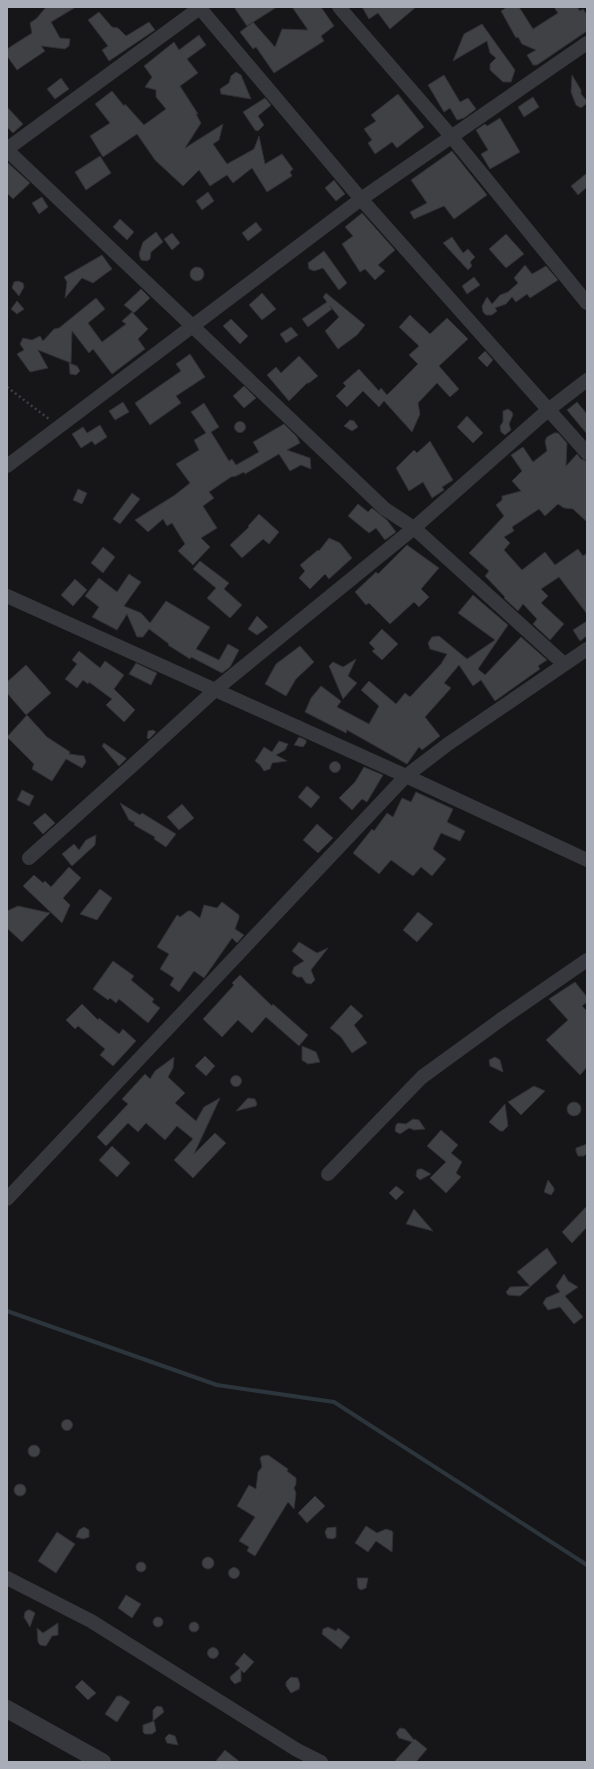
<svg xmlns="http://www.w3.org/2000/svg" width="594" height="1769" font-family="'PT Sans Narrow',sans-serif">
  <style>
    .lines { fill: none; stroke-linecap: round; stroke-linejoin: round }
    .stream { stroke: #2c353c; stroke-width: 4 }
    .building { fill: #404145; stroke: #303034 }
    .path { stroke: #3d3f44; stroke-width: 2.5; stroke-dasharray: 2 3; stroke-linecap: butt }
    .minor { stroke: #37383d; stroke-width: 14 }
    .tertiary { stroke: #37383d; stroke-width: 18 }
  </style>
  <rect width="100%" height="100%" fill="#161618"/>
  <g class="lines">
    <polyline class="stream" points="7,1311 217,1385 334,1402 587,1565"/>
  </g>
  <g class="building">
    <polygon points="46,7 76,7 51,22 60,38 70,39 69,46 65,49 41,46 45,51 17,70 7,56 7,49 32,33 30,23 37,18"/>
    <polygon points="234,7 277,7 247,26"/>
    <polygon points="292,7 321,7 334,26 321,36 324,41 274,73 256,47 253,49 240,32 253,22 275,47 282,29 308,30"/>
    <polygon points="362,7 416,7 390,29 378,13 369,19"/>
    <polygon points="507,7 519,7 533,29 558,13 554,7 577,7 580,11 583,9 587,15 587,31 537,65 533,65 527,55 536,50 522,44 518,37 516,38 501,11"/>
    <polygon points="99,12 112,27 118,28 126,36 149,22 155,30 109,61 102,50 108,46 88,20"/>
    <polygon points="482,24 515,70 511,82 503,82 490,70 490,64 496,58 490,53 487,41 453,61 464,34"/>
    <polygon points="199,35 206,45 187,59 198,73 180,86 198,114 196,114 201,123 185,148 223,124 219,140 213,144 227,164 254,149 259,136 265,164 282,154 293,169 290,172 292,176 267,192 252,168 233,183 227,175 210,186 199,170 183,186 155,160 137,134 103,157 90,136 110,123 95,104 112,91 124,106 125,104 144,125 166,109 156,97 156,90 145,87 152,77 144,66 174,42 179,50"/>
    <polygon points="236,72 241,75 251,99 221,94 220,89 229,83 231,76"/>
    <polygon points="444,75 460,102 468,98 476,109 464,118 457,120 450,108 444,112 428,85"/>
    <polygon points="572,75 581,90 581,94 587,101 586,104 581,108 576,105 571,92"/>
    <polygon points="61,78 69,89 55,99 47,89"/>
    <polygon points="398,94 424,127 397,148 392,142 375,154 368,143 372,140 364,129 376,121 371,115"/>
    <polygon points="533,97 539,107 524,117 518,107"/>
    <polygon points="265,98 271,105 258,116 264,125 258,131 255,130 243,112"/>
    <polygon points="7,107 23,124 13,133 7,127"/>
    <polygon points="500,118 520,152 490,169 481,154 488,150 476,130 485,124 487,126"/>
    <polygon points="452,151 487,195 454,219 444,206 414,219 410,212 427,203 411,180"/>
    <polygon points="100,156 111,173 86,190 75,172"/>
    <polygon points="7,162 30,183 13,199 7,193"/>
    <polygon points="587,173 587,187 578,195 571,186"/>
    <polygon points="334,180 345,194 336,201 325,188"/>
    <polygon points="208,192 214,201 202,210 196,201"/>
    <polygon points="42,197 48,207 39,214 32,203"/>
    <polygon points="362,213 395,250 378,265 385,271 375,280 365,269 360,272 342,244 353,236 345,227"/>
    <polygon points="120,219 134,232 127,240 113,227"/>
    <polygon points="256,222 262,230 248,241 242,233"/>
    <polygon points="156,232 163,242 151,252 150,259 147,261 141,260 139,254 143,242"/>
    <polygon points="172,233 180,243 172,250 164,239"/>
    <polygon points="506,234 524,254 506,268 489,249"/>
    <polygon points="452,237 463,253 468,249 475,257 470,262 472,266 468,270 443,243"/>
    <polygon points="324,251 347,283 339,290 323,268 314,271 309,269 308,263"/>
    <polygon points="102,255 112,269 93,283 82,278 65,298 67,282 64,277"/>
    <polygon points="525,265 532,274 546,266 558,280 530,298 527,294 516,302 512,297 506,304 495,308 497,311 492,315 486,315 483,312 482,306 487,297 492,304 500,295 508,292 518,283 514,278"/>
    <circle cx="197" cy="274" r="7"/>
    <polygon points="474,277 480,285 467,294 462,286"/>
    <polygon points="18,281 23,283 24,287 19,296 12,288 14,282"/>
    <polygon points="141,289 150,298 134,313 124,305"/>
    <polygon points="262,293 276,309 262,320 249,305"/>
    <polygon points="326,293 365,325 357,335 338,349 325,331 339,317 330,306 332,309 308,327 302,319 327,302 323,297"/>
    <polygon points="96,298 105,309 88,323 102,342 126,324 122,321 132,312 148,329 138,339 145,349 112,374 93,349 89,353 72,331 71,363 38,350 48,368 30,372 17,354 24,350 20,344 23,338 32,340 40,336 43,341 54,329 59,328"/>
    <polygon points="17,301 24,309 17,314 11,309"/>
    <polygon points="410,315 430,334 447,318 468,339 439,366 459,389 450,397 437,383 418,403 420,414 412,432 384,401 379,407 363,391 347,407 336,396 346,386 343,383 359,369 379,391 381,388 387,395 418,364 409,355 419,346 399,327"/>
    <polygon points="231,319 248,336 240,344 223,326"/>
    <polygon points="291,327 298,335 286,343 280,334"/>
    <polygon points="485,351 493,360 487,367 478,358"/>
    <polygon points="190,354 205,377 176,396 181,403 150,425 135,403 181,371 176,364"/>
    <polygon points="299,356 318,376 309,383 307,383 289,401 267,375 276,367 281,373"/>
    <polygon points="69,363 77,366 80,371 76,375 70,374"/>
    <polygon points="244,386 256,398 244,408 233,396"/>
    <polygon points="123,402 129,412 115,420 109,411"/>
    <polygon points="577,402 587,414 587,434 567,410"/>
    <polygon points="204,403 219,427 211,432 229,461 232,459 236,465 259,452 253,442 284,424 297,437 300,443 287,450 310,458 311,469 301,465 290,471 279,454 245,474 244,472 236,476 231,477 209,492 214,498 203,506 217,528 201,538 210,547 193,565 178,551 185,544 172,523 167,526 163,519 148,532 135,520 175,495 190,483 176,464 199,450 194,440 206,433 191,412"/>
    <polygon points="508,409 512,412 513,415 509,424 511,430 505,435 501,432 500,426 503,422 503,411"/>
    <polygon points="467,416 483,433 473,443 457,427"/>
    <polygon points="350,420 354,421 358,427 352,431 344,426"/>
    <circle cx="240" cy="427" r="5.5"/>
    <polygon points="100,425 107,437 95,445 92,441 81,448 72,434 83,427 87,433"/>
    <polygon points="554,433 558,433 567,443 566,466 577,454 581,459 587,461 587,522 573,509 564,508 558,504 545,516 539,509 512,527 514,531 504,537 510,543 504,550 522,570 545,552 555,565 578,549 583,556 587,553 587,614 559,577 541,589 548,596 541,603 564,624 550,640 533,624 537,619 523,604 518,611 504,598 505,597 485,576 489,571 469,553 504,516 496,505 502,500 502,496 521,491 512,481 522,471 511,455 523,447 533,462 547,451 545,441 547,437"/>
    <polygon points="430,441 453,480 442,487 444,490 432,498 423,482 409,491 396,468 414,450 417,453"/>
    <polygon points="78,489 87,493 82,504 73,500"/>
    <polygon points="132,493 140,499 120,524 113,519"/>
    <polygon points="358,504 368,512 372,508 387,520 396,532 385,540 376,528 369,533 348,516"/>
    <polygon points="259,514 279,532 269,544 263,539 242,558 230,545 249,527 248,526"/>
    <polygon points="329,538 340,543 352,558 329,579 325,574 310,589 299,578 305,571 300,565 318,550 319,551"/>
    <polygon points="407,545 439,568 421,589 429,597 419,607 414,602 390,624 369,603 366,605 355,592 376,572 378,574"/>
    <polygon points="103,547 115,557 103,573 91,563"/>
    <polygon points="200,561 229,583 224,589 242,605 230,618 207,598 216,588 193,569"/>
    <polygon points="129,574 141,582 124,606 141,613 150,623 166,601 210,627 196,649 219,660 228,644 239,650 230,667 222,673 191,657 190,659 168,645 169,644 149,629 143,637 137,637 127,614 117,630 92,617 99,607 85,596 99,578 117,592"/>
    <polygon points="75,579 87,590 73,606 61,595"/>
    <polygon points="473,595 508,625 478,669 485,675 521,637 547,660 538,666 540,669 495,701 481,680 473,686 459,665 444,683 451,688 425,717 440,736 422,750 419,747 407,764 347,730 346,733 305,712 311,698 321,686 341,701 337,707 369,724 379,706 361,690 369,681 396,704 405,693 410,697 441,664 447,654 430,649 428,643 432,637 439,636 467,659 495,640 458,613"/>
    <polygon points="257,616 268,627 257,635 248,629"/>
    <polygon points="587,621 587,636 580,641 573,630"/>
    <polygon points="382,629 398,644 382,660 372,651 375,649 369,643"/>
    <polygon points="300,646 314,662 296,679 286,696 265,684 276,664"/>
    <polygon points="79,651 100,668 105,661 124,675 114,689 135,710 124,722 106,705 112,699 89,682 88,684 83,680 77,688 65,679 77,664 72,660"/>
    <polygon points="356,659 348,676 357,683 343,699 329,666 333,662 343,667"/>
    <polygon points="136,663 157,673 151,685 129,674"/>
    <polygon points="26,665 51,693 26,715 7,693 7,682"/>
    <polygon points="27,715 47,737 70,752 69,754 84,756 86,762 82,768 66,759 52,781 32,769 34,764 7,737"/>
    <polygon points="153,730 156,732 149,739 147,738 148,731"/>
    <polygon points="299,737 306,740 306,743 303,747 294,745"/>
    <polygon points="279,741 288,744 285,750 276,755 287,761 272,763 270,769 264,771 260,765 255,761 264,747 272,752"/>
    <polygon points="104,743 126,758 126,759 119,766 102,746"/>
    <circle cx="335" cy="767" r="5.5"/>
    <polygon points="364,767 383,775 367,802 362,799 352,810 339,798 355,782"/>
    <polygon points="307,786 320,797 311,808 298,797"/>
    <polygon points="22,790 34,796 29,806 17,800"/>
    <polygon points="416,792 453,809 447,822 465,831 460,841 441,833 433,849 446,859 432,876 421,867 413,876 391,860 379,874 353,853 372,829 374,831 387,813 393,817 402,798 411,802"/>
    <polygon points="120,803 140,815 142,813 176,834 166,847 154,839 155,837 134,825 135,823 129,820"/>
    <polygon points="182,804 194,818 179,830 167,817"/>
    <polygon points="45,813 55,823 43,834 33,823"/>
    <polygon points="317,824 333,838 318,853 303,840"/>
    <polygon points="96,835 95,845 72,866 62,854 74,844 79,850 86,840"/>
    <polygon points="69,867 81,878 63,898 70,905 62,923 23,886 34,875 43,883 45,881 51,887"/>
    <polygon points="100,889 112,898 97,920 80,914"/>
    <polygon points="222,902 239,915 239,918 235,929 244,935 237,943 232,938 204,978 194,971 179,992 170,985 174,978 160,969 169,954 157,947 177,915 180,917 188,911 191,911 200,918 204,905 217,908"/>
    <polygon points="18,906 50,913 22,942 7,928 7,911"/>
    <polygon points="418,912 433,924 417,942 403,930"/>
    <polygon points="299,942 317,953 328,948 311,970 315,980 311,984 306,983 302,977 297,977 292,973 294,967 304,961 292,951"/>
    <polygon points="113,961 134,976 131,980 154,999 152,1002 160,1008 148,1023 119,999 116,1003 110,998 108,1000 93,989"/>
    <polygon points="240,975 272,1006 273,1004 308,1035 299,1046 266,1017 252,1033 238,1020 222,1037 203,1019 234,985 232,983"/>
    <polygon points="575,982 587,997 587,1002 582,1006 587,1011 587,1067 580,1075 546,1040 568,1020 549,999"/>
    <polygon points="82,1004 98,1020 99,1018 119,1034 123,1029 136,1041 113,1066 100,1055 105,1049 78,1026 75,1029 66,1020"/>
    <polygon points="351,1005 363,1016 354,1025 367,1043 352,1053 341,1037 330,1028"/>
    <polygon points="302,1046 316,1052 320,1062 308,1064 302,1060"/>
    <polygon points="205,1056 215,1066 206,1076 195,1066"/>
    <polygon points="174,1057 173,1068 168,1077 185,1093 175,1103 196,1121 204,1107 220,1098 194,1154 215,1133 226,1143 193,1178 174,1160 193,1139 177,1126 165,1140 146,1123 138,1132 128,1123 106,1146 97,1137 128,1104 122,1099 145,1074 150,1079 155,1071"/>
    <polygon points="495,1057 500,1060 503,1072 490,1066 489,1060"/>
    <circle cx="236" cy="1081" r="5.5"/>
    <polygon points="534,1086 545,1091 521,1115 508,1102"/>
    <polygon points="248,1098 255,1099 257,1104 256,1106 236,1111"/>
    <circle cx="574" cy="1109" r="7"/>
    <polygon points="505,1104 508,1126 503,1131 500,1131 489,1122"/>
    <polygon points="413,1119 419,1120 425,1129 414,1130 409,1128 400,1134 395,1131 396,1125 398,1123 406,1124"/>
    <polygon points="441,1130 458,1145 451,1153 462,1162 456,1173 461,1177 446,1193 430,1178 446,1162 427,1146"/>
    <polygon points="587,1144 587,1153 584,1156 578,1156 576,1151 576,1148"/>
    <polygon points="112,1146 130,1163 117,1177 99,1160"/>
    <polygon points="419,1169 422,1169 431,1174 420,1180 416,1176 417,1170"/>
    <polygon points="548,1180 554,1188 554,1191 551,1195 544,1192"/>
    <polygon points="396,1186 404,1192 396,1200 389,1193"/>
    <polygon points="587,1206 587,1227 572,1243 562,1232"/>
    <polygon points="414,1209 433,1231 406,1224"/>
    <polygon points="547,1248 557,1263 520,1296 508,1295 506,1292 510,1287 530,1286 517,1272"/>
    <polygon points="564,1274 568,1281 578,1287 565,1296 583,1317 574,1324 560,1307 548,1310 543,1303 546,1298 560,1292 556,1286"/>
    <circle cx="67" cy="1425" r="5.5"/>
    <circle cx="34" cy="1451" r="6"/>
    <polygon points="268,1455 288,1469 287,1471 296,1478 296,1484 294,1488 296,1493 294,1509 288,1502 255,1556 247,1551 249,1547 239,1541 255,1517 237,1506 249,1485 256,1489 258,1472 262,1467 260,1458 262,1456"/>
    <circle cx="20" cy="1490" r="6"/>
    <polygon points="315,1496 325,1506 307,1523 298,1513"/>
    <polygon points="366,1526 377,1533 386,1529 392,1531 393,1533 392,1552 376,1541 368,1552 355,1543"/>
    <polygon points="84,1527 89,1530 89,1537 83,1539 76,1537 79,1530"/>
    <polygon points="336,1527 336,1537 333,1539 327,1538 325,1532 327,1528"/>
    <polygon points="57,1532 75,1544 56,1573 38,1561"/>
    <circle cx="208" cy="1563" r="6"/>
    <circle cx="141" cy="1567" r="5"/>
    <circle cx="234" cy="1573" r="5.5"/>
    <polygon points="357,1578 368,1578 366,1588 361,1590 358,1588"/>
    <polygon points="126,1595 141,1604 132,1618 118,1608"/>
    <polygon points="28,1610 30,1610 35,1613 30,1627 24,1617 25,1612"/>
    <circle cx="158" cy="1622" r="5"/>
    <circle cx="194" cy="1627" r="5"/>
    <polygon points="58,1623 58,1635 52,1636 46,1646 40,1645 38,1642 37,1628 43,1633"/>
    <polygon points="328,1627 336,1631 338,1628 350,1637 341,1649 322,1634 323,1629"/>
    <circle cx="213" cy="1653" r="5.5"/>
    <polygon points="244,1653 254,1662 244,1673 241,1670 241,1681 235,1684 231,1680 230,1677 240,1668 235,1664"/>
    <polygon points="291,1677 298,1678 300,1685 299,1689 291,1693 286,1686 286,1682"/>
    <polygon points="82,1680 96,1693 88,1700 75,1687"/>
    <polygon points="117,1696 121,1696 130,1702 117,1722 105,1714"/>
    <polygon points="157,1706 162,1707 164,1712 153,1721 153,1710"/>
    <polygon points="154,1721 156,1731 152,1734 145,1734 143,1732 143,1725"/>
    <polygon points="400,1728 405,1729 414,1740 415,1739 427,1749 416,1762 394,1762 412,1742 399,1738 396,1733"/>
    <polygon points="169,1734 175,1736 178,1745 167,1743 165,1738"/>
    <polygon points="225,1750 240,1762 215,1762"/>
  </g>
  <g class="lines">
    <polyline class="path" points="7,387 49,419"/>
    <g class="minor">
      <polyline points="199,7 361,199 587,453"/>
      <polyline points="339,7 451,136 587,303"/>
      <polyline points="7,149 201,7"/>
      <polyline points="7,150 385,509 414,528 564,664"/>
      <polyline points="7,466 361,199 587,43"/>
      <polyline points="7,596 406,776 587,860"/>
      <polyline points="29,858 133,765 215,690 414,528 548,410 587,380"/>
      <polyline points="328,1174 422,1077 503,1018 587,960"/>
      <polyline points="7,1199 406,776 448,744 587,649"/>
      <polyline points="7,1578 91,1621 297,1750 321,1762"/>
    </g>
    <polyline class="tertiary" points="7,1709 102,1762"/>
  </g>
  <rect width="594" height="1769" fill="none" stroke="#a8adb8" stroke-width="16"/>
</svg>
